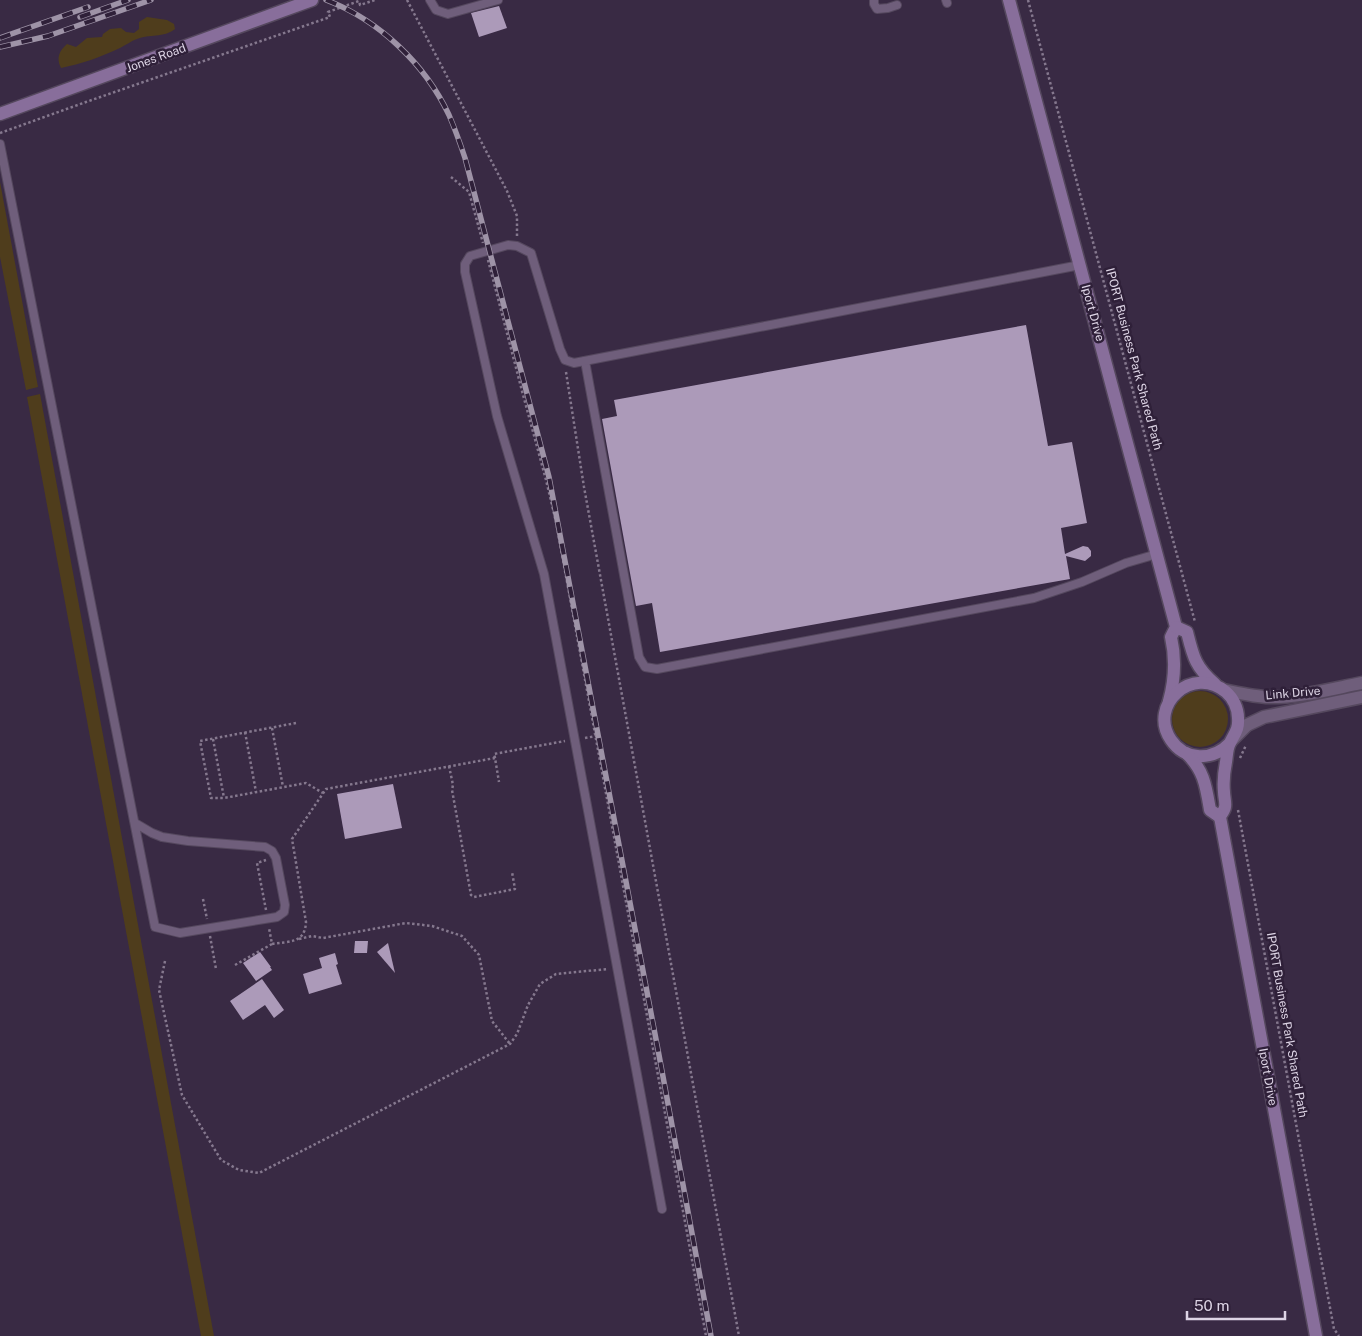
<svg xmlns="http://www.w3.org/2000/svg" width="1362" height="1336" font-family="'Public Sans',sans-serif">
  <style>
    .green { fill: #4f3d1c }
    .building { fill: #ac9ab9 }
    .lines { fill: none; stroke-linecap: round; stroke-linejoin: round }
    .lane-casing { stroke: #55485e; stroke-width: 10 }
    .street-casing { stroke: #55485e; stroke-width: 15 }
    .secondary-casing { stroke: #55485e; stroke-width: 15 }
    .path { stroke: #85788e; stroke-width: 2.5; stroke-dasharray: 2.5 2.5; stroke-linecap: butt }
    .lane { stroke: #6f5e7b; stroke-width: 8 }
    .street { stroke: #6f5e7b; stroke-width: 12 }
    .secondary { stroke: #886e9b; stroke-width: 12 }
    .rail-casing { stroke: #9e93a7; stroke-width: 5.5 }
    .rail { stroke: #2f2039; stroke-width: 4; stroke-dasharray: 11; stroke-linecap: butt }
    .labels { text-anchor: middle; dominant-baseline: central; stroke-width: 5; stroke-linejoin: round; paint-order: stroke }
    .street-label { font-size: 12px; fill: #ddd4e5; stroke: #2f2039 }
  </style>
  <rect width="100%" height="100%" fill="#392a44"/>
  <g class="green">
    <path d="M147,17l20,3 7,4 1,5c-11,9 -26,5 -38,10 -6,2 -11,6 -17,9 -19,9 -39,16 -59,20 -5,-10 -2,-17 6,-24l9,3 11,-9 15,-1 1,-3 7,-5 11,-1 5,4 8,1 5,-4v-7z"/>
    <polygon points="0,182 38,387 26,390 0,257"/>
    <polygon points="40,394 214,1336 201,1336 27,397"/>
    <circle cx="1200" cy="719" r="28"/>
  </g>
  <g class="building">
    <polygon points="499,6 507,28 479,37 471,13"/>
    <polygon points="1026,325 1048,446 1072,442 1087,523 1061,528 1065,554 1083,546 1088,547 1091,551 1091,556 1085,561 1066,556 1070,579 660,652 652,603 636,606 602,419 617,416 614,400"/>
    <polygon points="393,784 402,828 345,839 337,794"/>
    <polygon points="355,941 368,941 367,953 354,953"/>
    <polygon points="388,943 395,973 377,952"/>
    <polygon points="260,952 271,967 270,967 272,970 256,981 243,963"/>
    <polygon points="335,953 338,964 336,965 342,984 309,994 303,974 322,968 319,958"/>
    <polygon points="262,979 284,1010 274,1018 265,1005 243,1020 230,1001"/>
  </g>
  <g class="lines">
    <defs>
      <g id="lane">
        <polyline points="430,0 436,10 448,14 498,0"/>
        <polyline points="874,0 874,4 877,9 888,8 897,5"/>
        <polyline points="946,0 947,3"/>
        <polyline points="0,144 155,927 180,933 277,917 284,912 285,905 276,858 272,851 265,847 188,841 162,837 152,833 135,823"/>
        <polyline points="585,361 639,657 645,667 657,669 1034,598 1082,582 1126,563 1157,554"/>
        <polyline points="662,1209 544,574 497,416 465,272 465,264 470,256 508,245 517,246 531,253 560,349 565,360 574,363 1080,265"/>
      </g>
      <g id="street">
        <path d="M1224,690c14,3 28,6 42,7 32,1 65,-8 96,-14"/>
        <polyline points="1232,740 1247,725 1264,717 1362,697"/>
      </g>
      <g id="secondary">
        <path d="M1009,0l167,627 -5,10c5,22 4,42 -2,64"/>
        <polyline points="0,114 312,0"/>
        <path d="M1176,627l11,5c6,24 8,35 28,52"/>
        <path d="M1230,743c-17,18 -45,18 -59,-3 -24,-35 22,-76 55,-48 7,6 12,16 12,26 1,12 -4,16 -8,25 -3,5 -3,13 -4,19 -2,10 -3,20 -2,30 0,5 2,11 1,15 0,3 -4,7 -5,10l96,519"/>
        <path d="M1186,753c18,17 20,33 24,57l10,7"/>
      </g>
    </defs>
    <use href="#lane" class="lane-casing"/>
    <use href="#street" class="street-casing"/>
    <use href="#secondary" class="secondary-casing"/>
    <g class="path">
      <polyline points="407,0 507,191 517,216 517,237"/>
      <polyline points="1028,0 1195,622"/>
      <polyline points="0,133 86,102 330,17 328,12 359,1 360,5 375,0"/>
      <polyline points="451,177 469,192 483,243"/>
      <polyline points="488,260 522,391 546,480 556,522 706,1336"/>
      <polyline points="566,372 584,487 739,1336"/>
      <polyline points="296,723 200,741 211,798 224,798 306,783 323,793"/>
      <polyline points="272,728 283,787"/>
      <polyline points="245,732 256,792"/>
      <polyline points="585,738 596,736"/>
      <polyline points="213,739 224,798"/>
      <polyline points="495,758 494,754 565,741"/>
      <polyline points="1240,758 1246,745"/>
      <polyline points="449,766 453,785 452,790 471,895 474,897 515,889 512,872"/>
      <polyline points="1238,810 1331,1313 1334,1329 1339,1336"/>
      <polyline points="203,899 207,919"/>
      <polyline points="266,910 257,863 266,860"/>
      <polyline points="210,936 216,969"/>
      <polyline points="299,939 312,936 323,938 406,923 432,926 462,936 479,955 492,1021 510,1044"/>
      <path d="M272,944c17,-3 33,0 34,-22l-14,-83 34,-50 169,-31 4,24"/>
      <polyline points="165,961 159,990 182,1095 221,1160 239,1170 259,1173 510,1044 517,1034 528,1005 540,984 556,974 608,969"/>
      <polyline points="235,965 272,944 269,928"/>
    </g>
    <use href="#lane" class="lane"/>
    <use href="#street" class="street"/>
    <use href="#secondary" class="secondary"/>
    <defs>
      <g id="rail">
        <path d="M326,0c53,20 99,64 123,115 6,14 11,28 16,43l84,319 110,578 52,281"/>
        <polyline points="80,17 128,0"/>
        <polyline points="0,38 88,7"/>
        <polyline points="0,47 48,36 151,0"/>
      </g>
    </defs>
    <use href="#rail" class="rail-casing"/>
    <use href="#rail" class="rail"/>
  </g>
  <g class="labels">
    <g class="street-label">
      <text transform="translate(156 58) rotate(-20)">Jones Road</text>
      <text transform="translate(1093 313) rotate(75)">Iport Drive</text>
      <text transform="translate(1134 359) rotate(75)">IPORT Business Park Shared Path</text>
      <text transform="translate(1293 693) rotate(-5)">Link Drive</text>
      <text transform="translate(1287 1025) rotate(80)">IPORT Business Park Shared Path</text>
      <text transform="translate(1268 1077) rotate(80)">Iport Drive</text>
    </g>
  </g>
  <path d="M1187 1311v8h98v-8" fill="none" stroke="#ddd4e5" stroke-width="2.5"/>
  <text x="1194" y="1311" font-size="15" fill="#ddd4e5" stroke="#2f2039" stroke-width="4" paint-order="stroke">50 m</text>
</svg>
